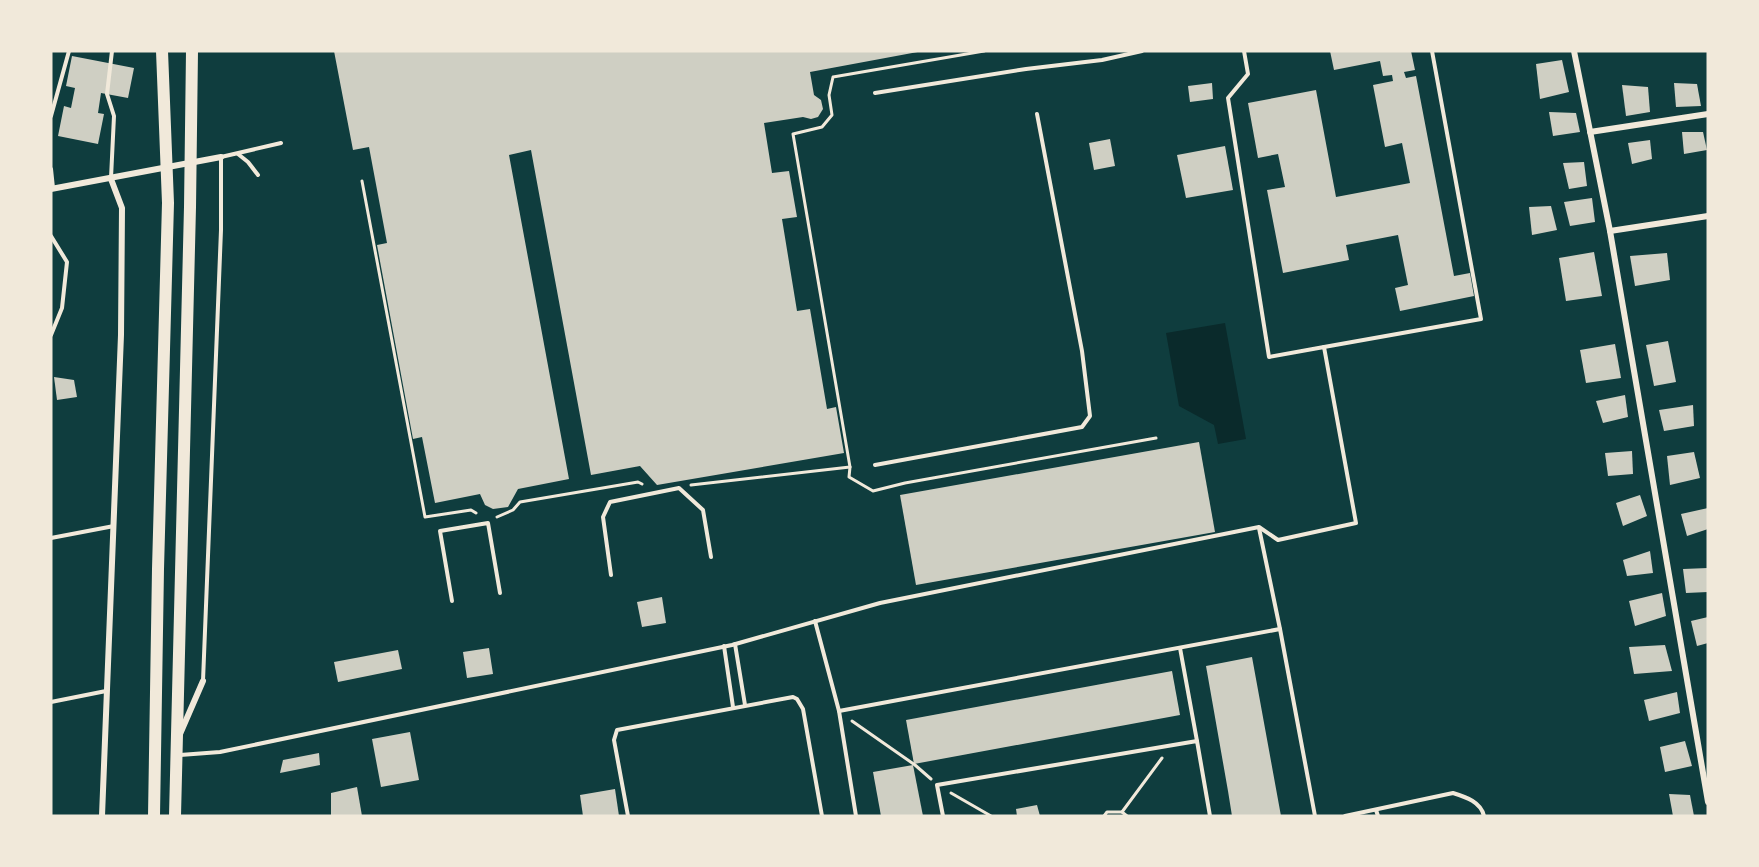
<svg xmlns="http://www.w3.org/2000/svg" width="1759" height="867" font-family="'Noto Sans',sans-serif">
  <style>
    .water { fill: #0a2a2b }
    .building { fill: #cfcfc3 }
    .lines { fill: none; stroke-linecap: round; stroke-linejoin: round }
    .path { stroke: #f1e9da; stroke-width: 3 }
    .service { stroke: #f1e9da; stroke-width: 4 }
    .minor { stroke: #f1e9da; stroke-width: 6 }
    .primary { stroke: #f1e9da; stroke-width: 12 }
  </style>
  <rect width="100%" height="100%" fill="#0f3d3e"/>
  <polygon class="water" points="1225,323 1246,439 1218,444 1214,425 1179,406 1166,333"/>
  <g class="building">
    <polygon points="334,51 923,51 810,72 814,95 821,100 823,109 818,117 811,119 803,117 764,123 772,173 789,171 797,217 782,219 797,311 810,309 827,409 836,407 844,453 657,485 640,466 591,475 531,150 509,155 569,479 518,489 508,507 493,509 485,505 480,494 435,503 422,437 413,439 377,245 387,243 369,147 353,150"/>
    <polygon points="1330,51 1411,51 1415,70 1404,72 1406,78 1416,76 1454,276 1470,273 1474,296 1400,311 1395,288 1408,285 1398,235 1346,245 1349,260 1283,273 1267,190 1285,187 1278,154 1258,158 1248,103 1316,90 1336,197 1410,183 1402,143 1385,147 1373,85 1393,81 1392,75 1383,76 1380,61 1334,70"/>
    <polygon points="72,56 134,68 128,98 101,93 98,113 104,114 98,144 58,136 64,106 71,108 75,88 66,86"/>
    <polygon points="1562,60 1569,92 1540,99 1536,64"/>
    <polygon points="1212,83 1213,99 1190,102 1188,86"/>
    <polygon points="1674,83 1697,84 1701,106 1676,107"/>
    <polygon points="1622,85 1648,87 1650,112 1626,116"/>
    <polygon points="1549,112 1576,113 1580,132 1553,136"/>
    <polygon points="1682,132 1703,132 1707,150 1684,154"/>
    <polygon points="1110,139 1115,166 1094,170 1089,143"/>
    <polygon points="1650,140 1652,159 1632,164 1628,143"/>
    <polygon points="1225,146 1233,190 1186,198 1177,155"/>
    <polygon points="1584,162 1587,186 1569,189 1563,163"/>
    <polygon points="1592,198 1595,222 1570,226 1564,202"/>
    <polygon points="1551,206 1557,230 1532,235 1529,207"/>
    <polygon points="1594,252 1602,296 1566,301 1559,258"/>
    <polygon points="1667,253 1670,280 1635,286 1630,256"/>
    <polygon points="1668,341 1676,382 1654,386 1646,345"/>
    <polygon points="1615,344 1621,378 1586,383 1580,350"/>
    <polygon points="54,377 74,380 77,397 57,400"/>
    <polygon points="1625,395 1628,417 1603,423 1596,401"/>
    <polygon points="1693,405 1694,426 1664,431 1659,410"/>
    <polygon points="1199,442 1215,532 916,585 900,495"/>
    <polygon points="1632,451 1633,474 1608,476 1605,453"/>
    <polygon points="1694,452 1700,478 1670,485 1667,456"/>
    <polygon points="1640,495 1647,516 1623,526 1616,503"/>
    <polygon points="1708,508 1708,529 1687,536 1681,514"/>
    <polygon points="1650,551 1653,573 1627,576 1623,560"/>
    <polygon points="1708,568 1708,592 1686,593 1683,569"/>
    <polygon points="1662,593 1666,616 1635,626 1629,601"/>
    <polygon points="662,597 666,623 642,627 637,602"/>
    <polygon points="1708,617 1708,643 1697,646 1691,621"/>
    <polygon points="1665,645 1672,671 1634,674 1629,647"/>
    <polygon points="489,648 493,674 467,678 463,652"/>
    <polygon points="398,650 402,669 338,682 334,662"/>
    <polygon points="1252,657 1281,816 1232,816 1228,791 1206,666"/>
    <polygon points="1172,671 1180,715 914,764 906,720"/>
    <polygon points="1677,692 1680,713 1649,721 1644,700"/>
    <polygon points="410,732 419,780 381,787 372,739"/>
    <polygon points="1685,741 1692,766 1665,772 1660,747"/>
    <polygon points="319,753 320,765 280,773 283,760"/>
    <polygon points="913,765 923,816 881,816 873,772"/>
    <polygon points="357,787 362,816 331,816 331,793"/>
    <polygon points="615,789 619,816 583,816 580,795"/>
    <polygon points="1669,794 1690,795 1694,816 1673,816"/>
    <polygon points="1037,805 1040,816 1017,816 1016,809"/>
  </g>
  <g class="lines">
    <g class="path">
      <polyline points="984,51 833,77 829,95 832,115 822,127 793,134 850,467 849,477 873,491 905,483 1156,438"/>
      <polyline points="362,181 425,517 471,510 476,513"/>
      <polyline points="691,485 850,467"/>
      <polyline points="497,517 513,510 520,502 638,482 642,484"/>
      <polyline points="852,721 915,765 931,779"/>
      <polyline points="951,793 991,816"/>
      <polyline points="1122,812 1162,758"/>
      <polyline points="1104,816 1107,812 1122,812 1127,816"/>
    </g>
    <g class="service">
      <polyline points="875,93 1026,69 1102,60 1142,51"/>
      <polyline points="51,116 69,51"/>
      <polyline points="238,154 248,162 258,175"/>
      <polyline points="51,169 53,188"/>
      <polyline points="111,178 114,116 107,94 112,51"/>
      <polyline points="51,236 67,262 62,308 51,335"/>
      <polyline points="1324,347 1481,319 1432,51"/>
      <polyline points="875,465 1082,427 1090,416 1082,351 1037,114"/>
      <polyline points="1259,528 1280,629 1315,816"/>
      <polyline points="51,538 114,526"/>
      <polyline points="611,575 603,517 610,502 679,488 703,510 711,557"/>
      <polyline points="452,601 440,531 488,523 500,593"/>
      <polyline points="815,621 839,711 856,816"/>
      <polyline points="735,644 745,705"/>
      <polyline points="724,646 733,707"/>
      <polyline points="1180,648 1197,741"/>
      <polyline points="203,681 221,230 221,157 281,143"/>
      <polyline points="51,702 106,691"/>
      <polyline points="839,711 1280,629"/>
      <polyline points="180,755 220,752 732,645 880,603 1259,527 1278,540 1356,523 1324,347 1269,357 1228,98 1248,74 1244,51"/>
      <polyline points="1376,810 1378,816"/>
      <polyline points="628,816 614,740 617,730 793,697 797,699 803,709 822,816"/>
      <polyline points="943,816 937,785 1197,741 1210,816"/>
      <path d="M1345,816l108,-23c13,4 28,9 31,23"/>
    </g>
    <g class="minor">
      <polyline points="1574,51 1610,231 1708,802"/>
      <polyline points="1590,132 1708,114"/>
      <polyline points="51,189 221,157"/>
      <polyline points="1610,231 1708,216"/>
      <polyline points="180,734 203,681"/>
      <polyline points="102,816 121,335 122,208 111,179"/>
    </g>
    <g class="primary">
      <polyline points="154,816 158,569 168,203 162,51"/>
      <polyline points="175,816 190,207 192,51"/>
    </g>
  </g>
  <rect width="1759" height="867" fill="none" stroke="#f1e9da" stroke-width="105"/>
</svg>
